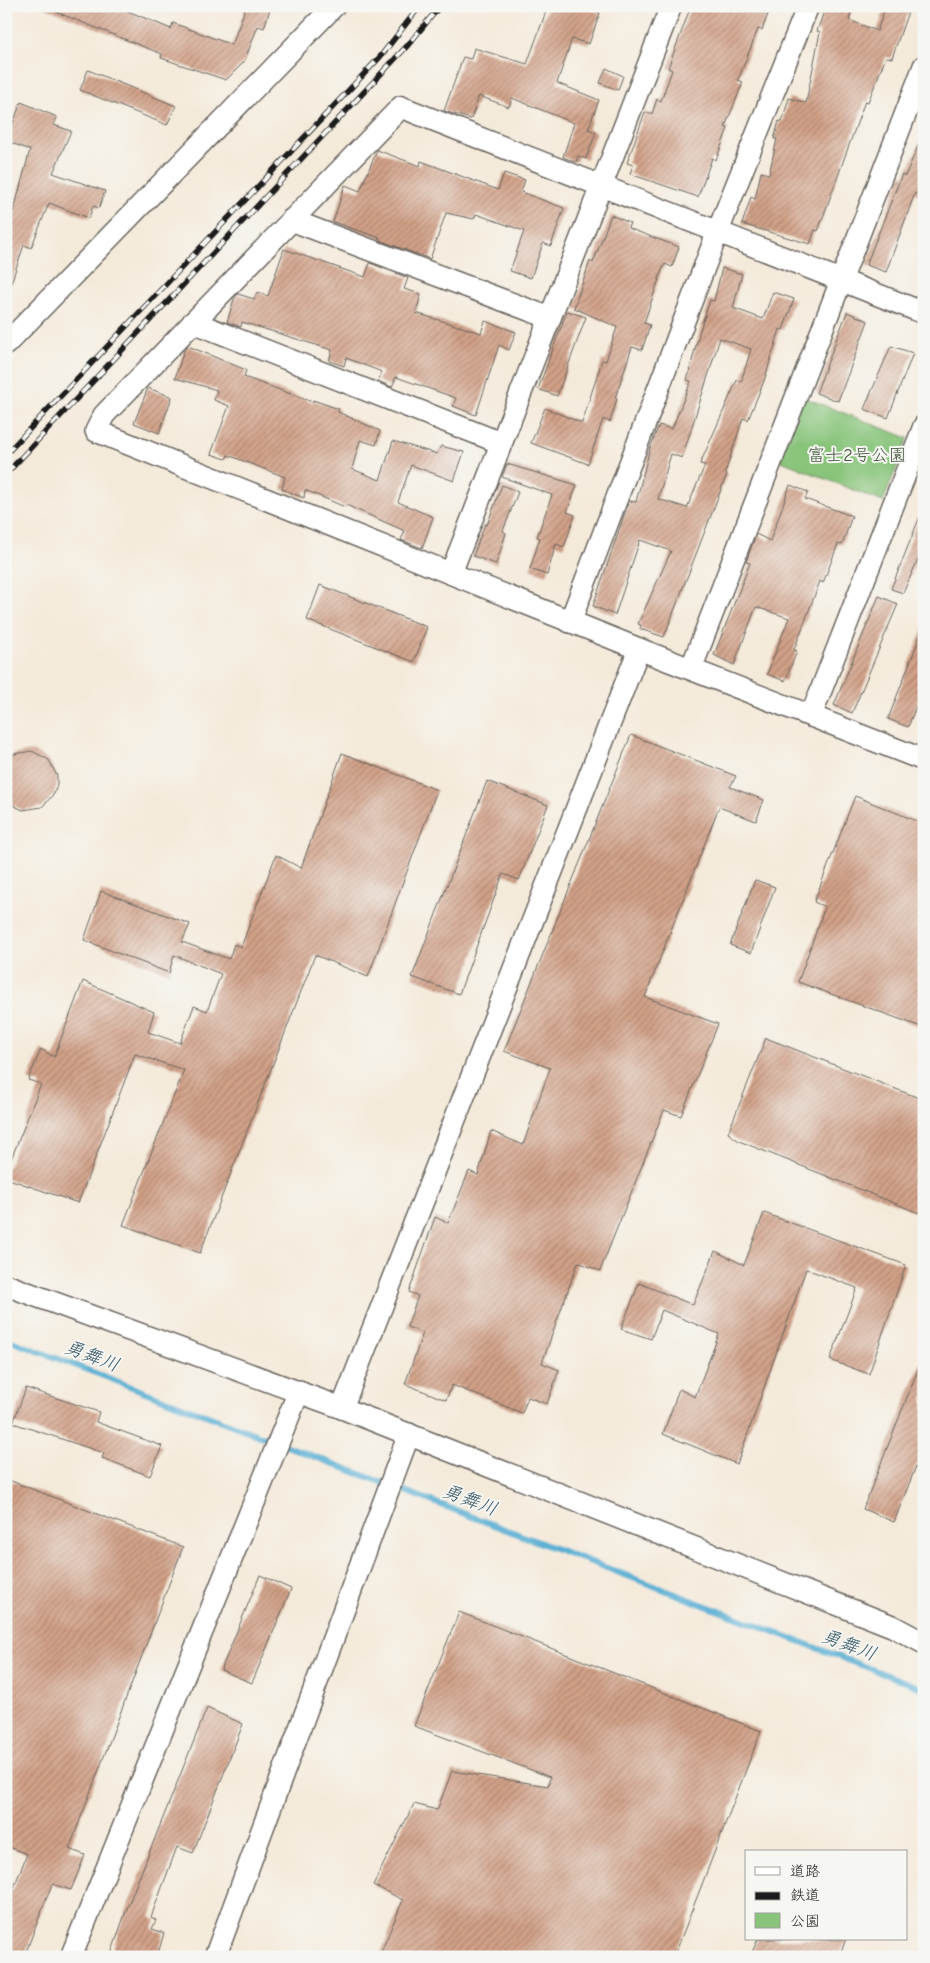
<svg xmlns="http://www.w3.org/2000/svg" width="930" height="1963" font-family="'Comic Neue','Klee One',sans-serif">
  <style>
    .park { fill: #88c47a; stroke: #52704b }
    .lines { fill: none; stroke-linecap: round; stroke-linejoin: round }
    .stream { stroke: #57aed3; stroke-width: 6 }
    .building { fill: url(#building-hatch); fill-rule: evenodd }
    .minor-casing { stroke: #68645e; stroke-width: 24 }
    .minor { stroke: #fff; stroke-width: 21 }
    .rail-casing { stroke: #1c1c1c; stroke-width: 5.5 }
    .rail { stroke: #f6f6f2; stroke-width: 4; stroke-dasharray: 11; stroke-linecap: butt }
    .labels { text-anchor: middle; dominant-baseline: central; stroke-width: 4; stroke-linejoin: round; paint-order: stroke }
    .park-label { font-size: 18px; fill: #42573d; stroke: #f6f6f2 }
    .water-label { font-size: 19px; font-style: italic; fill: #345665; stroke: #f6f6f2 }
  </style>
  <defs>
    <pattern id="building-hatch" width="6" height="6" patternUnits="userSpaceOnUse" patternTransform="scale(1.25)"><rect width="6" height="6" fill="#d2a188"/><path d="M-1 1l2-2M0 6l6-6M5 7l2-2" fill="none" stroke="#aa826e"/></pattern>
  </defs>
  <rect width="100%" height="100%" fill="#f6f6f2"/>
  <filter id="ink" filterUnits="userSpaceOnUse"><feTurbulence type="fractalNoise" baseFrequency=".02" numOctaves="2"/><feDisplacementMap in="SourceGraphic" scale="10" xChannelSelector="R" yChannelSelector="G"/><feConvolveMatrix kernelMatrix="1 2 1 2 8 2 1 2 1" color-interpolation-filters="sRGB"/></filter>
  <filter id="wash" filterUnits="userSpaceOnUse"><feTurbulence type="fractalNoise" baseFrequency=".0096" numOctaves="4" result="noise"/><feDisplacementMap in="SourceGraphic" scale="20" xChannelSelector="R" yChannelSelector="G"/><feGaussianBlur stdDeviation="1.12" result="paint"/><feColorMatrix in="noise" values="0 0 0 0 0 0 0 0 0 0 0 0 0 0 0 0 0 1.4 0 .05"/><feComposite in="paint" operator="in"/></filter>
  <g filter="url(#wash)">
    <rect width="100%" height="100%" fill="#f4eada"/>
    <polygon class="park" points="803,397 908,438 883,502 779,460"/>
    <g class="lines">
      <polyline class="stream" points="6,1339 924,1689"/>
    </g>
    <g id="blocks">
      <g class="building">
        <polygon points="41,6 116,6 171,29 173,23 232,45 246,6 271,6 264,28 258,26 244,62 226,80 161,58 162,54"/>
        <polygon points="548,6 583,6 600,13 589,44 572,39 557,83 599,100 588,129 596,132 586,159 578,156 576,162 563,157 574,123 512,98 509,107 479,96 471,119 444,111 463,57 471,59 474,48 527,64"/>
        <polygon points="691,6 771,6 762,30 758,29 738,80 743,82 725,127 728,128 716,160 712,158 698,197 630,174 633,165 627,163 645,112 652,114 657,99 661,101 672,70 668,68"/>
        <polygon points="826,6 853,6 849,20 877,31 886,6 910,6 892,58 886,57 868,102 865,101 818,231 815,230 810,244 742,224 751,197 755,199 761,172 769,174 777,139 774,139 779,121 782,122 789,98 806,103 820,32 817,31"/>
        <polygon points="606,68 623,76 618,90 600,83"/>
        <polygon points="88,70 176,106 167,125 80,90"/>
        <polygon points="21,102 57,117 54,125 71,131 53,173 105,191 99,208 93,206 89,218 49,203 31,248 24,245 9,289 6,289 6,226 15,206 30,150 6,141 6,124 12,126"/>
        <polygon points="923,135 924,197 915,193 886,272 866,265 902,174 905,176"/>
        <polygon points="377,150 420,166 421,161 498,190 504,173 525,180 521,192 564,208 551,246 543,243 531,278 510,271 524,231 476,214 474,219 446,213 430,259 379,240 380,238 333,222 345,185 360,191"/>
        <polygon points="611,215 630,223 628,228 679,247 672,267 665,264 662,270 644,323 650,325 642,350 632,347 615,398 617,399 610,422 603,419 588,464 531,443 545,408 582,423 602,360 606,361 617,327 574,308 590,261 593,263"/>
        <polygon points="284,249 365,277 370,263 408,278 404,289 421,294 416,313 481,333 485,321 516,332 509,350 499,345 476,415 453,406 456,398 396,377 392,387 378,381 382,372 346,358 344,366 329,361 332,350 242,322 241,327 227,322 234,299 238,294 254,299 257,292 268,296"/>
        <path d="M722,268l20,6 -9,34 30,11 10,-27 21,7 -11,31 -3,-1 -16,52 -16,39 -5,-2 -18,55 2,1 -63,163 -24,-8 1,-4 -3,-1 33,-73 -31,-11 -25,75 -22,-9 36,-105 7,1 14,-54 9,-23 13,4 19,-48 -4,-1 13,-50 10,-30 4,1zM720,338l31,11 -10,33 -4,-2 -37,84 5,1 -18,43 -29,-9 13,-45 11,4z"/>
        <polygon points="567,311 586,317 557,396 538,389"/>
        <polygon points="847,312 868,321 838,401 816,393"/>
        <polygon points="188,346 246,370 244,377 313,402 313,400 339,409 338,412 380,431 376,445 360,440 352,469 380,480 393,441 437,454 441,446 464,452 454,481 411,465 398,502 433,517 422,548 401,540 405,531 346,505 345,507 305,490 304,498 282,489 285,477 228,455 226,459 211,454 229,406 214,400 217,390 175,378 184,350"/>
        <polygon points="891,346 913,353 888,418 864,409"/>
        <polygon points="148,388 172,397 159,433 134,423"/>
        <polygon points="507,464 577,485 567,512 575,515 564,547 556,544 547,575 530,569 540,538 537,537 552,495 502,477"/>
        <polygon points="502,485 518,492 503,531 506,533 496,564 473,556 485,524 487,525"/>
        <polygon points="790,485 808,492 805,499 852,516 842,545 838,544 823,583 820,581 794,650 797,651 785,681 767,674 789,618 756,607 734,665 714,655 750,563 746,562 756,534 770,541"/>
        <polygon points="924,506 924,546 903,593 891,589"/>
        <polygon points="320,585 427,627 414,662 307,620"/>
        <polygon points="879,596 898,604 852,713 834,705"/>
        <polygon points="924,626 924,686 908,727 888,719"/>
        <polygon points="631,735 736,776 730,787 764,800 756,821 719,807 645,997 718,1024 681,1116 664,1110 600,1271 578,1262 542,1363 559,1370 547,1404 528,1397 522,1413 452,1385 446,1400 405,1384 423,1333 407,1327 418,1296 409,1292 435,1217 448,1223 469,1171 478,1175 491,1131 523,1145 550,1068 504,1051"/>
        <polygon points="32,751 49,760 57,776 57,785 54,794 42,807 23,810 6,802 6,760 14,754"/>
        <polygon points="342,753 437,790 368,977 315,955 200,1253 123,1225 184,1070 135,1054 78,1203 6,1178 6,1172 41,1084 28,1080 41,1049 54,1057 83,981 154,1012 148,1032 180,1043 194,1006 207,1011 221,974 174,955 169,973 84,940 101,891 190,924 182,942 229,959 234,944 241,947 276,855 301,868"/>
        <polygon points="487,781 548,805 519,880 503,874 459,994 412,977"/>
        <polygon points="855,796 924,824 924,1028 798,982 825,907 814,902"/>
        <polygon points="755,880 775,887 751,953 730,945"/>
        <polygon points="766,1038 924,1100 924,1215 739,1141 728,1133"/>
        <polygon points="764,1213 906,1265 869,1374 830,1360 857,1288 806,1269 737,1464 663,1434 679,1389 695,1397 719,1334 662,1310 651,1339 621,1329 639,1283 693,1305 715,1251 744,1265"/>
        <polygon points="923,1357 924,1446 894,1522 863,1509"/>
        <polygon points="26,1388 99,1412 96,1422 162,1446 150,1476 102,1458 104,1453 13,1423"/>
        <polygon points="6,1479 183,1547 69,1849 85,1855 71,1890 52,1884 24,1957 6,1957 6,1890 12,1892 27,1854 6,1846"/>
        <polygon points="260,1575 291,1589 252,1683 221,1670"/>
        <polygon points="459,1612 761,1731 674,1957 379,1957 403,1900 373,1885 414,1804 437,1810 452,1771 548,1786 550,1777 414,1726"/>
        <polygon points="207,1708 243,1724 193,1853 177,1847 151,1917 156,1920 152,1929 164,1933 157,1957 110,1957 127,1908"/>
        <polygon points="758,1939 846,1939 839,1957 750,1957"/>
      </g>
    </g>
  </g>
  <g filter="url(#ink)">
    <use href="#blocks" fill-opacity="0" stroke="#68645e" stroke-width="1"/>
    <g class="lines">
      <defs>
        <g id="minor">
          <polyline points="291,220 550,318"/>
          <polyline points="924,313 401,107 104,415 96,431 639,649 924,760"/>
          <polyline points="193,322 501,443"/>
          <polyline points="6,344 334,6"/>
          <polyline points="451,573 671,6"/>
          <polyline points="570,622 718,231 808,6"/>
          <polyline points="691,669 924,66"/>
          <polyline points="811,716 924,426"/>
          <polyline points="6,1285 342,1408 892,1626 924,1643"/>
          <polyline points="342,1408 639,649"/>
          <polyline points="71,1957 299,1391"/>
          <polyline points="215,1957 409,1434"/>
        </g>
      </defs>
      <use href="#minor" class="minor-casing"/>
      <use href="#minor" class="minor"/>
      <defs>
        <g id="rail">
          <polyline points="6,454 380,57 420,6"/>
          <polyline points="6,474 408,45 440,6"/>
        </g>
      </defs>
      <use href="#rail" class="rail-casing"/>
      <use href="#rail" class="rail"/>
    </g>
  </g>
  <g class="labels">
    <g class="park-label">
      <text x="857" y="455">富士2号公園</text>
    </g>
    <g class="water-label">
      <text transform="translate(92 1356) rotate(21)">勇舞川</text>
      <text transform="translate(470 1500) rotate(21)">勇舞川</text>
      <text transform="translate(849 1645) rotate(21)">勇舞川</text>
    </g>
  </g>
  <rect width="930" height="1963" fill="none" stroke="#f6f6f2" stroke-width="25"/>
  <rect x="745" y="1850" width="162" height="90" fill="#f6f6f2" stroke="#9f9f9c"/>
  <rect x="755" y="1867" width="25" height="8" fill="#ffffff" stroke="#9f9f9c"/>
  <text x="790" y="1876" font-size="15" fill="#1c1c1c">道路</text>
  <rect x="755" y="1892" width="25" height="8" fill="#1c1c1c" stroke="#9f9f9c"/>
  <text x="790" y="1900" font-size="15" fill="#1c1c1c">鉄道</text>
  <rect x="755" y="1913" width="25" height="15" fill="#88c47a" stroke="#9f9f9c"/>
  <text x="790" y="1926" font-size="15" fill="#1c1c1c">公園</text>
</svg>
